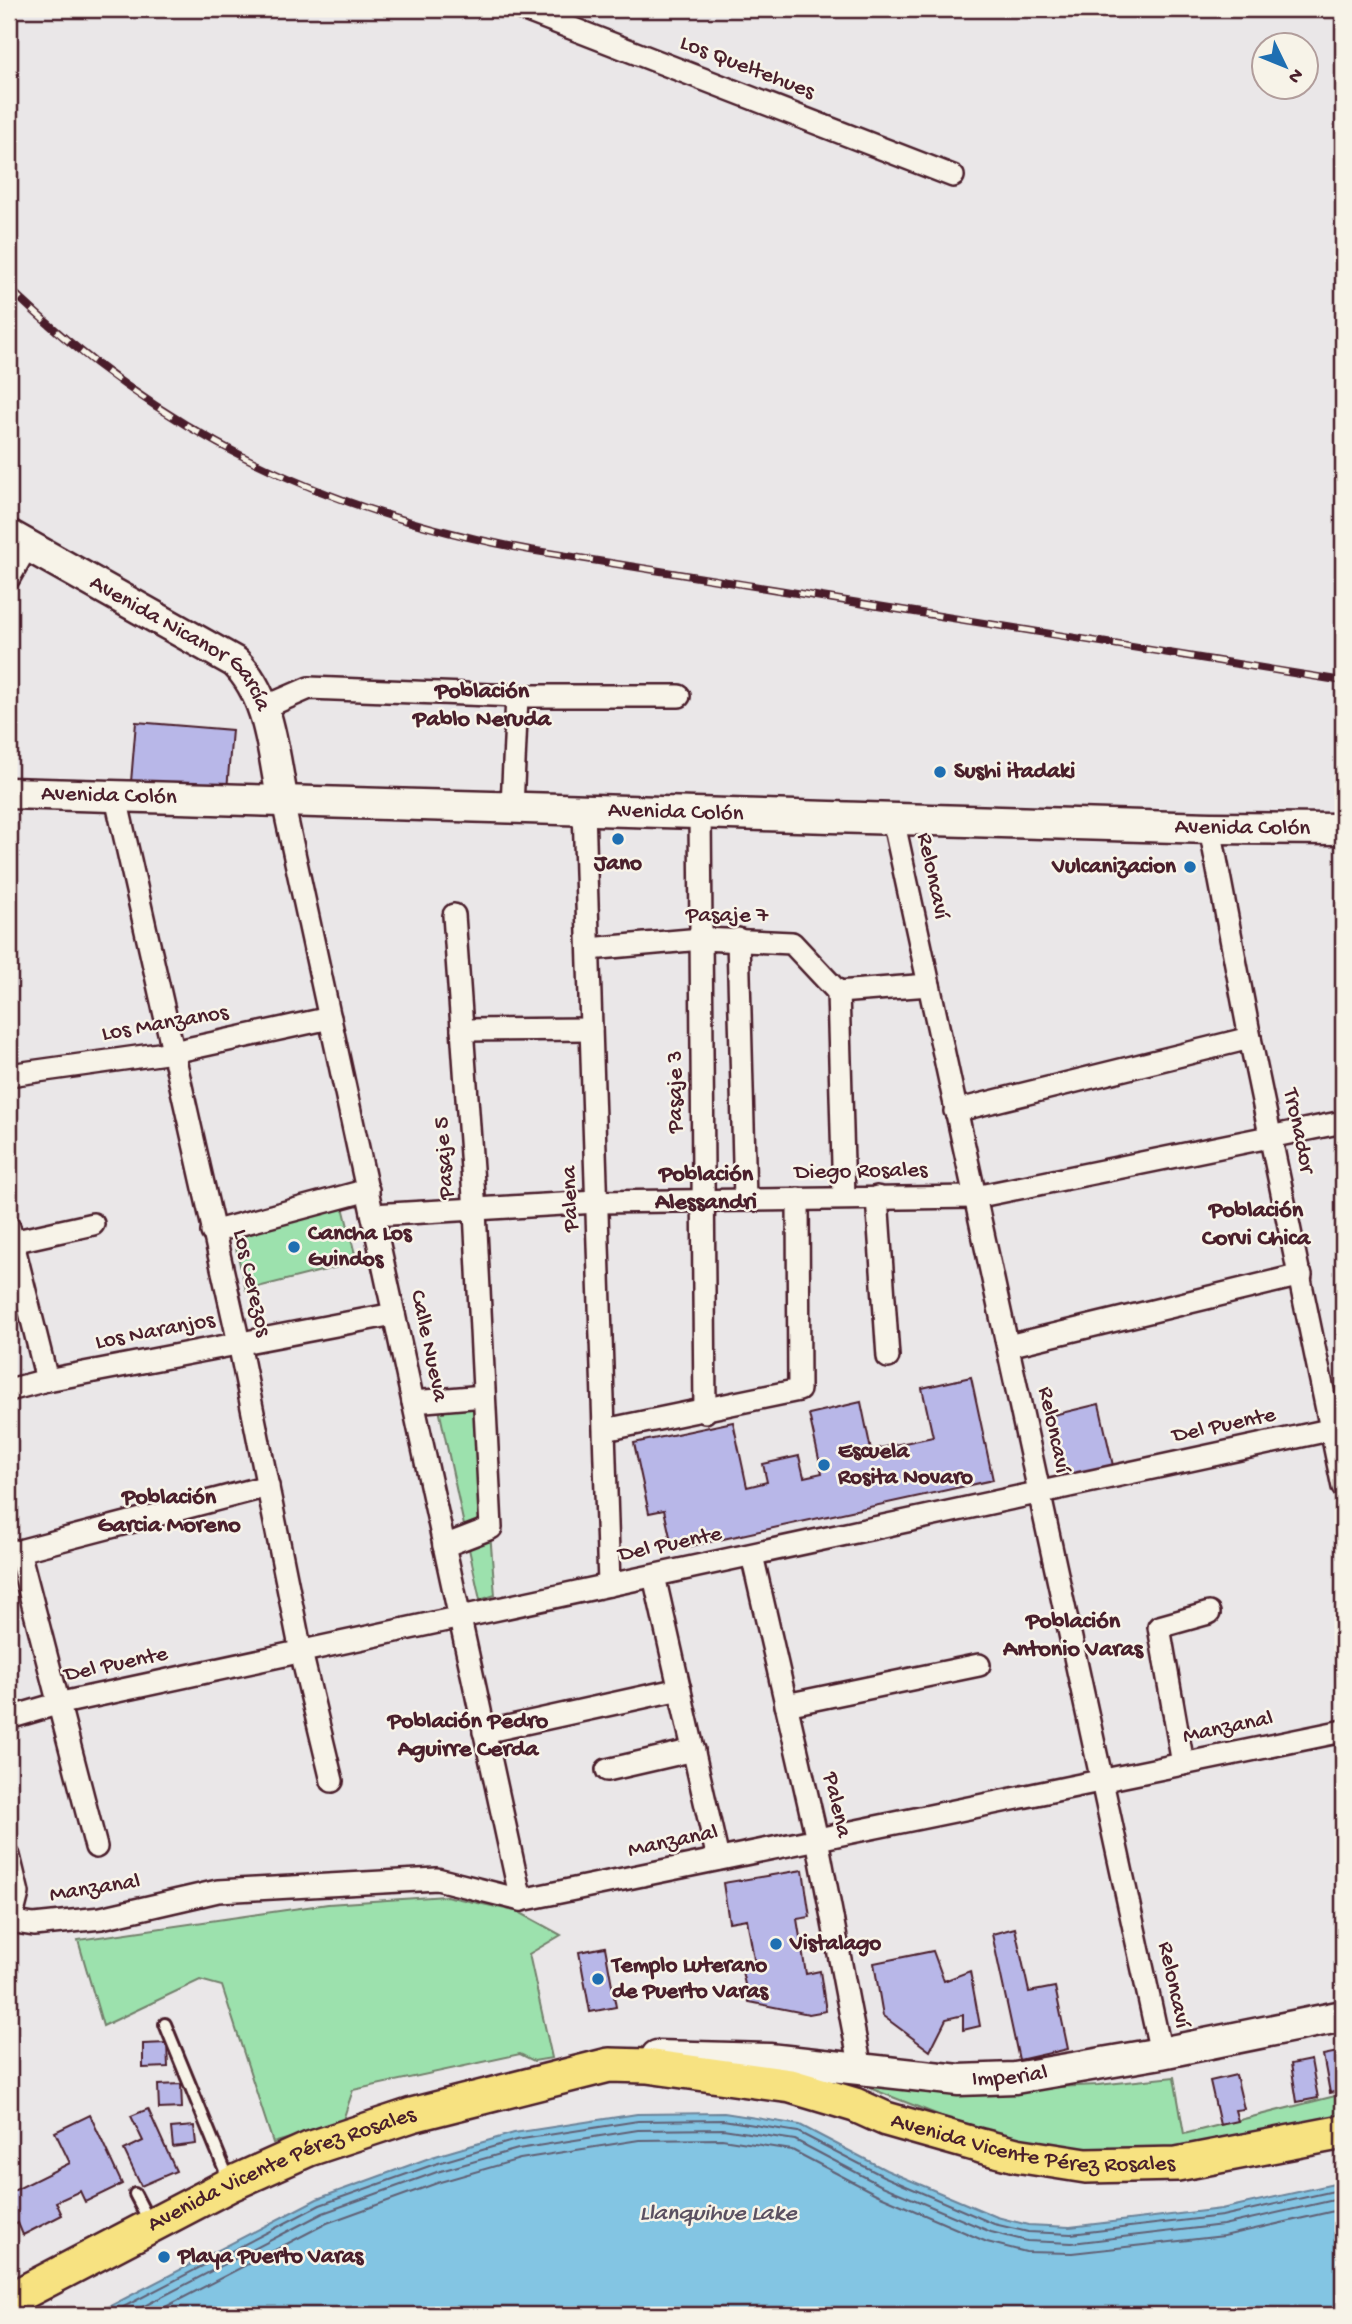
<svg xmlns="http://www.w3.org/2000/svg" width="1352" height="2324" font-family="'Gochi Hand',sans-serif">
  <style>
    .green { fill: #9ce1ad; stroke: #73806c; stroke-width: 2 }
    .water { fill: #83c5e3; stroke: #6c8399; stroke-width: 2 }
    .lines { fill: none; stroke-linecap: round; stroke-linejoin: round }
    .shore { stroke: #616175; stroke-width: 2 }
    .building { fill: #b8b7e8; stroke: #4a1f2b; stroke-width: 2 }
    .lane-casing { stroke: #4a1f2b; stroke-width: 16 }
    .street-casing { stroke: #4a1f2b; stroke-width: 26 }
    .secondary-casing { stroke: #4a1f2b; stroke-width: 35 }
    .primary-casing { stroke: #4a1f2b; stroke-width: 38 }
    .lane { stroke: #f7f3e8; stroke-width: 10 }
    .street { stroke: #f7f3e8; stroke-width: 21 }
    .secondary { stroke: #f7f3e8; stroke-width: 30 }
    .primary { stroke: #f7e281; stroke-width: 33 }
    .rail-casing { stroke: #4a1f2b; stroke-width: 8 }
    .rail { stroke: #f7f3e8; stroke-width: 5; stroke-dasharray: 16; stroke-linecap: butt }
    .poi-dot { fill: #1f6fb2; stroke: #f7f3e8; stroke-width: 2.5 }
    .labels { text-anchor: middle; dominant-baseline: central; stroke-width: 5; stroke-linejoin: round; paint-order: stroke }
    .street-label { font-size: 23px; fill: #4a1f2b; stroke: #f7f3e8 }
    .poi-label { font-size: 23px; font-weight: bold; fill: #4a1f2b; stroke: #f7f3e8; text-anchor: start }
    .neighbourhood-label { font-size: 24px; font-weight: bold; fill: #4a1f2b; stroke: #f7f3e8 }
    .water-label { font-size: 24px; font-style: italic; fill: #5b5162; stroke: #f7f3e8 }
  </style>
  <rect width="100%" height="100%" fill="#eae7e8"/>
  <filter id="ink" filterUnits="userSpaceOnUse"><feTurbulence type="fractalNoise" baseFrequency=".0143" numOctaves="2"/><feDisplacementMap in="SourceGraphic" scale="14" xChannelSelector="R" yChannelSelector="G"/><feConvolveMatrix kernelMatrix="1 2 1 2 8 2 1 2 1" color-interpolation-filters="sRGB"/></filter>
  <g filter="url(#ink)">
    <g class="green">
      <polygon points="342,1203 357,1262 246,1290 232,1231"/>
      <polygon points="480,1408 495,1595 480,1600 439,1409"/>
      <polygon points="446,1896 519,1912 561,1935 529,1954 552,2058 534,2061 520,2054 353,2090 342,2123 273,2143 222,1986 200,1980 103,2026 78,1940 328,1904"/>
      <polygon points="1174,2077 1184,2134 1343,2094 1343,2125 1134,2159 982,2132 849,2080 1013,2089 1098,2085"/>
    </g>
    <polygon class="water" points="724,2113 800,2125 886,2170 997,2217 1028,2225 1070,2227 1221,2209 1343,2182 1343,2315 93,2315 317,2199 432,2157 514,2133 637,2114"/>
    <g class="lines">
      <g class="shore">
        <polyline points="108,2315 320,2205 435,2164 516,2140 638,2121 723,2120 798,2132 883,2176 994,2224 1028,2232 1071,2234 1222,2216 1343,2189"/>
        <polyline points="127,2315 323,2213 437,2172 518,2149 638,2130 723,2129 795,2140 880,2185 991,2232 1027,2241 1072,2243 1223,2225 1343,2198"/>
        <polyline points="150,2315 327,2223 440,2182 520,2159 639,2140 722,2139 792,2150 876,2194 987,2242 1026,2252 1072,2253 1224,2236 1343,2209"/>
      </g>
    </g>
    <g class="building">
      <polygon points="136,722 232,730 227,790 131,782"/>
      <polygon points="971,1377 993,1480 673,1550 664,1510 649,1513 634,1443 733,1422 747,1487 767,1482 763,1464 799,1456 804,1477 822,1473 809,1414 861,1402 871,1450 933,1437 922,1388"/>
      <polygon points="1099,1404 1114,1470 1064,1481 1049,1416"/>
      <polygon points="803,1870 810,1917 797,1919 806,1974 820,1971 826,2011 809,2014 749,2002 741,1967 755,1965 747,1919 729,1922 723,1883"/>
      <polygon points="1015,1928 1029,1992 1055,1987 1068,2049 1019,2060 992,1934"/>
      <polygon points="605,1947 616,2007 590,2012 579,1952"/>
      <polygon points="933,1951 944,1981 970,1971 980,2026 963,2030 963,2015 946,2019 930,2051 883,2016 874,1963"/>
      <polygon points="167,2043 168,2067 143,2068 143,2044"/>
      <polygon points="1343,2051 1343,2090 1330,2093 1323,2055"/>
      <polygon points="1311,2060 1318,2098 1297,2102 1291,2064"/>
      <polygon points="1236,2075 1244,2109 1235,2110 1238,2121 1220,2125 1210,2081"/>
      <polygon points="181,2084 182,2108 159,2109 158,2085"/>
      <polygon points="148,2109 176,2171 141,2186 124,2150 143,2141 131,2116"/>
      <polygon points="90,2115 122,2184 85,2202 80,2191 56,2202 62,2215 23,2235 18,2223 9,2228 9,2193 70,2163 55,2132"/>
      <polygon points="194,2126 196,2144 173,2147 171,2128"/>
    </g>
    <g class="lines">
      <defs>
        <g id="lane">
          <polyline points="165,2024 229,2180"/>
          <polyline points="135,2194 150,2223"/>
        </g>
        <g id="street">
          <polyline points="522,9 953,176"/>
          <polyline points="9,578 27,546"/>
          <polyline points="263,708 309,688 517,696 679,696"/>
          <polyline points="116,798 239,1343 301,1652 332,1781"/>
          <polyline points="283,802 521,1900"/>
          <polyline points="512,807 517,696"/>
          <polyline points="584,810 609,1585"/>
          <polyline points="700,813 705,1412"/>
          <polyline points="893,819 1161,2053"/>
          <polyline points="1210,828 1250,1038 1343,1487"/>
          <polyline points="738,939 745,1199"/>
          <polyline points="589,949 701,939 792,943 838,992 929,985"/>
          <polyline points="838,992 844,1198"/>
          <polyline points="462,1030 591,1029"/>
          <polyline points="9,1075 173,1052 330,1018"/>
          <polyline points="955,1111 1250,1038"/>
          <polyline points="877,1197 888,1357"/>
          <polyline points="373,1215 597,1202 975,1197 1343,1122"/>
          <polyline points="9,1227 47,1380"/>
          <polyline points="212,1232 368,1190"/>
          <polyline points="12,1242 93,1224"/>
          <polyline points="1008,1346 1301,1275"/>
          <polyline points="9,1390 47,1380 394,1314"/>
          <polyline points="413,1402 484,1396"/>
          <polyline points="605,1430 799,1390 798,1199"/>
          <polyline points="444,1546 491,1528 475,1211 454,915"/>
          <polyline points="19,1551 268,1486"/>
          <polyline points="9,1552 19,1551 96,1847"/>
          <polyline points="752,1555 817,1839 861,2069"/>
          <polyline points="654,1576 718,1859"/>
          <polyline points="786,1705 979,1665"/>
          <polyline points="9,1718 57,1704 1343,1427"/>
          <polyline points="484,1732 680,1689"/>
          <polyline points="1183,1764 1159,1627 1209,1613"/>
          <polyline points="607,1770 694,1750"/>
          <polyline points="9,1856 18,1893 11,1921"/>
          <polyline points="9,1921 34,1925 101,1918 218,1891 437,1879 521,1900 1343,1731"/>
        </g>
        <g id="secondary">
          <path id="s1" d="M9,535l226,127c36,35 38,93 48,140"/>
          <path id="s2" d="M9,793l1201,35 133,1"/>
          <path id="s3" d="M657,2056l112,3 190,21 56,-2 146,-25 182,-37"/>
        </g>
        <g id="primary">
          <path id="s4" d="M9,2300l222,-116 78,-35 103,-34 197,-50 38,1 144,20 64,19 31,14 95,27 35,9 70,11 91,-2 166,-32"/>
        </g>
      </defs>
      <use href="#lane" class="lane-casing"/>
      <use href="#street" class="street-casing"/>
      <use href="#secondary" class="secondary-casing"/>
      <use href="#primary" class="primary-casing"/>
      <use href="#lane" class="lane"/>
      <use href="#street" class="street"/>
      <use href="#secondary" class="secondary"/>
      <use href="#primary" class="primary"/>
      <defs>
        <path id="rail" d="M9,288c152,146 314,224 521,262l813,131"/>
      </defs>
      <use href="#rail" class="rail-casing"/>
      <use href="#rail" class="rail"/>
    </g>
  </g>
  <g class="poi-dot">
    <circle cx="940" cy="772" r="7"/>
    <circle cx="618" cy="839" r="7"/>
    <circle cx="1190" cy="867" r="7"/>
    <circle cx="294" cy="1247" r="7"/>
    <circle cx="824" cy="1465" r="7"/>
    <circle cx="776" cy="1944" r="7"/>
    <circle cx="598" cy="1979" r="7"/>
    <circle cx="164" cy="2257" r="7"/>
  </g>
  <g class="labels">
    <g class="street-label">
      <text transform="translate(747 68) rotate(21)">Los Queltehues</text>
      <text stroke="none"><textPath href="#s1" startOffset="205">Avenida Nicanor García</textPath></text>
      <text stroke="none"><textPath href="#s2" startOffset="100">Avenida Colón</textPath></text>
      <text stroke="none"><textPath href="#s2" startOffset="667">Avenida Colón</textPath></text>
      <text stroke="none"><textPath href="#s2" startOffset="1234">Avenida Colón</textPath></text>
      <text transform="translate(932 876) rotate(78)">Reloncaví</text>
      <text x="727" y="916">Pasaje 7</text>
      <text transform="translate(165 1024) rotate(-10)">Los Manzanos</text>
      <text transform="translate(676 1092) rotate(-90)">Pasaje 3</text>
      <text transform="translate(1298 1131) rotate(78)">Tronador</text>
      <text transform="translate(445 1158) rotate(-94)">Pasaje 5</text>
      <text transform="translate(861 1172) rotate(-1)">Diego Rosales</text>
      <text transform="translate(571 1199) rotate(-92)">Palena</text>
      <text transform="translate(251 1283) rotate(77)">Los Cerezos</text>
      <text transform="translate(155 1332) rotate(-11)">Los Naranjos</text>
      <text transform="translate(428 1346) rotate(78)">Calle Nueva</text>
      <text transform="translate(1224 1426) rotate(-12)">Del Puente</text>
      <text transform="translate(1053 1430) rotate(78)">Reloncaví</text>
      <text transform="translate(670 1545) rotate(-12)">Del Puente</text>
      <text transform="translate(116 1665) rotate(-12)">Del Puente</text>
      <text transform="translate(1228 1728) rotate(-12)">Manzanal</text>
      <text transform="translate(836 1805) rotate(77)">Palena</text>
      <text transform="translate(673 1842) rotate(-12)">Manzanal</text>
      <text transform="translate(95 1889) rotate(-9)">Manzanal</text>
      <text transform="translate(1173 1985) rotate(78)">Reloncaví</text>
      <text stroke="none"><textPath href="#s3" startOffset="354">Imperial</textPath></text>
      <text stroke="none"><textPath href="#s4" startOffset="1082">Avenida Vicente Pérez Rosales</textPath></text>
      <text stroke="none"><textPath href="#s4" startOffset="303">Avenida Vicente Pérez Rosales</textPath></text>
    </g>
    <g class="poi-label">
      <text x="954" y="772">Sushi itadaki</text>
      <text x="618" y="864" text-anchor="middle">Jano</text>
      <text x="1176" y="867" text-anchor="end">Vulcanizacion</text>
      <text x="308" y="1234">Cancha Los<tspan x="308" dy="26">Guindos</tspan></text>
      <text x="838" y="1452">Escuela<tspan x="838" dy="26">Rosita Novaro</tspan></text>
      <text x="790" y="1944">Vistalago</text>
      <text x="612" y="1966">Templo Luterano<tspan x="612" dy="26">de Puerto Varas</tspan></text>
      <text x="178" y="2257">Playa Puerto Varas</text>
    </g>
    <g class="neighbourhood-label">
      <text x="482" y="692">Población<tspan x="482" dy="28">Pablo Neruda</tspan></text>
      <text x="706" y="1175">Población<tspan x="706" dy="28">Alessandri</tspan></text>
      <text x="1256" y="1211">Población<tspan x="1256" dy="28">Corvi Chica</tspan></text>
      <text x="169" y="1498">Población<tspan x="169" dy="28">Garcia Moreno</tspan></text>
      <text x="1073" y="1622">Población<tspan x="1073" dy="28">Antonio Varas</tspan></text>
      <text x="468" y="1722">Población Pedro<tspan x="468" dy="28">Aguirre Cerda</tspan></text>
    </g>
    <g class="water-label">
      <text x="718" y="2214">Llanquihue Lake</text>
    </g>
  </g>
  <rect width="1352" height="2324" fill="none" stroke="#f7f3e8" stroke-width="35"/>
  <rect x="18" y="18" width="1317" height="2289" fill="none" stroke="#4a1f2b" stroke-width="2.5" filter="url(#ink)"/>
  <g transform="translate(1285 66) rotate(133)"><circle r="33" fill="#f7f3e8" stroke="#b29e9c" stroke-width="2"/>
  <path d="M0-5L12 26L0 18L-12 26Z" fill="#1f6fb2"/>
  <text y="-10" font-size="19" font-weight="bold" text-anchor="middle" fill="#4a1f2b">N</text>
  </g>
</svg>
